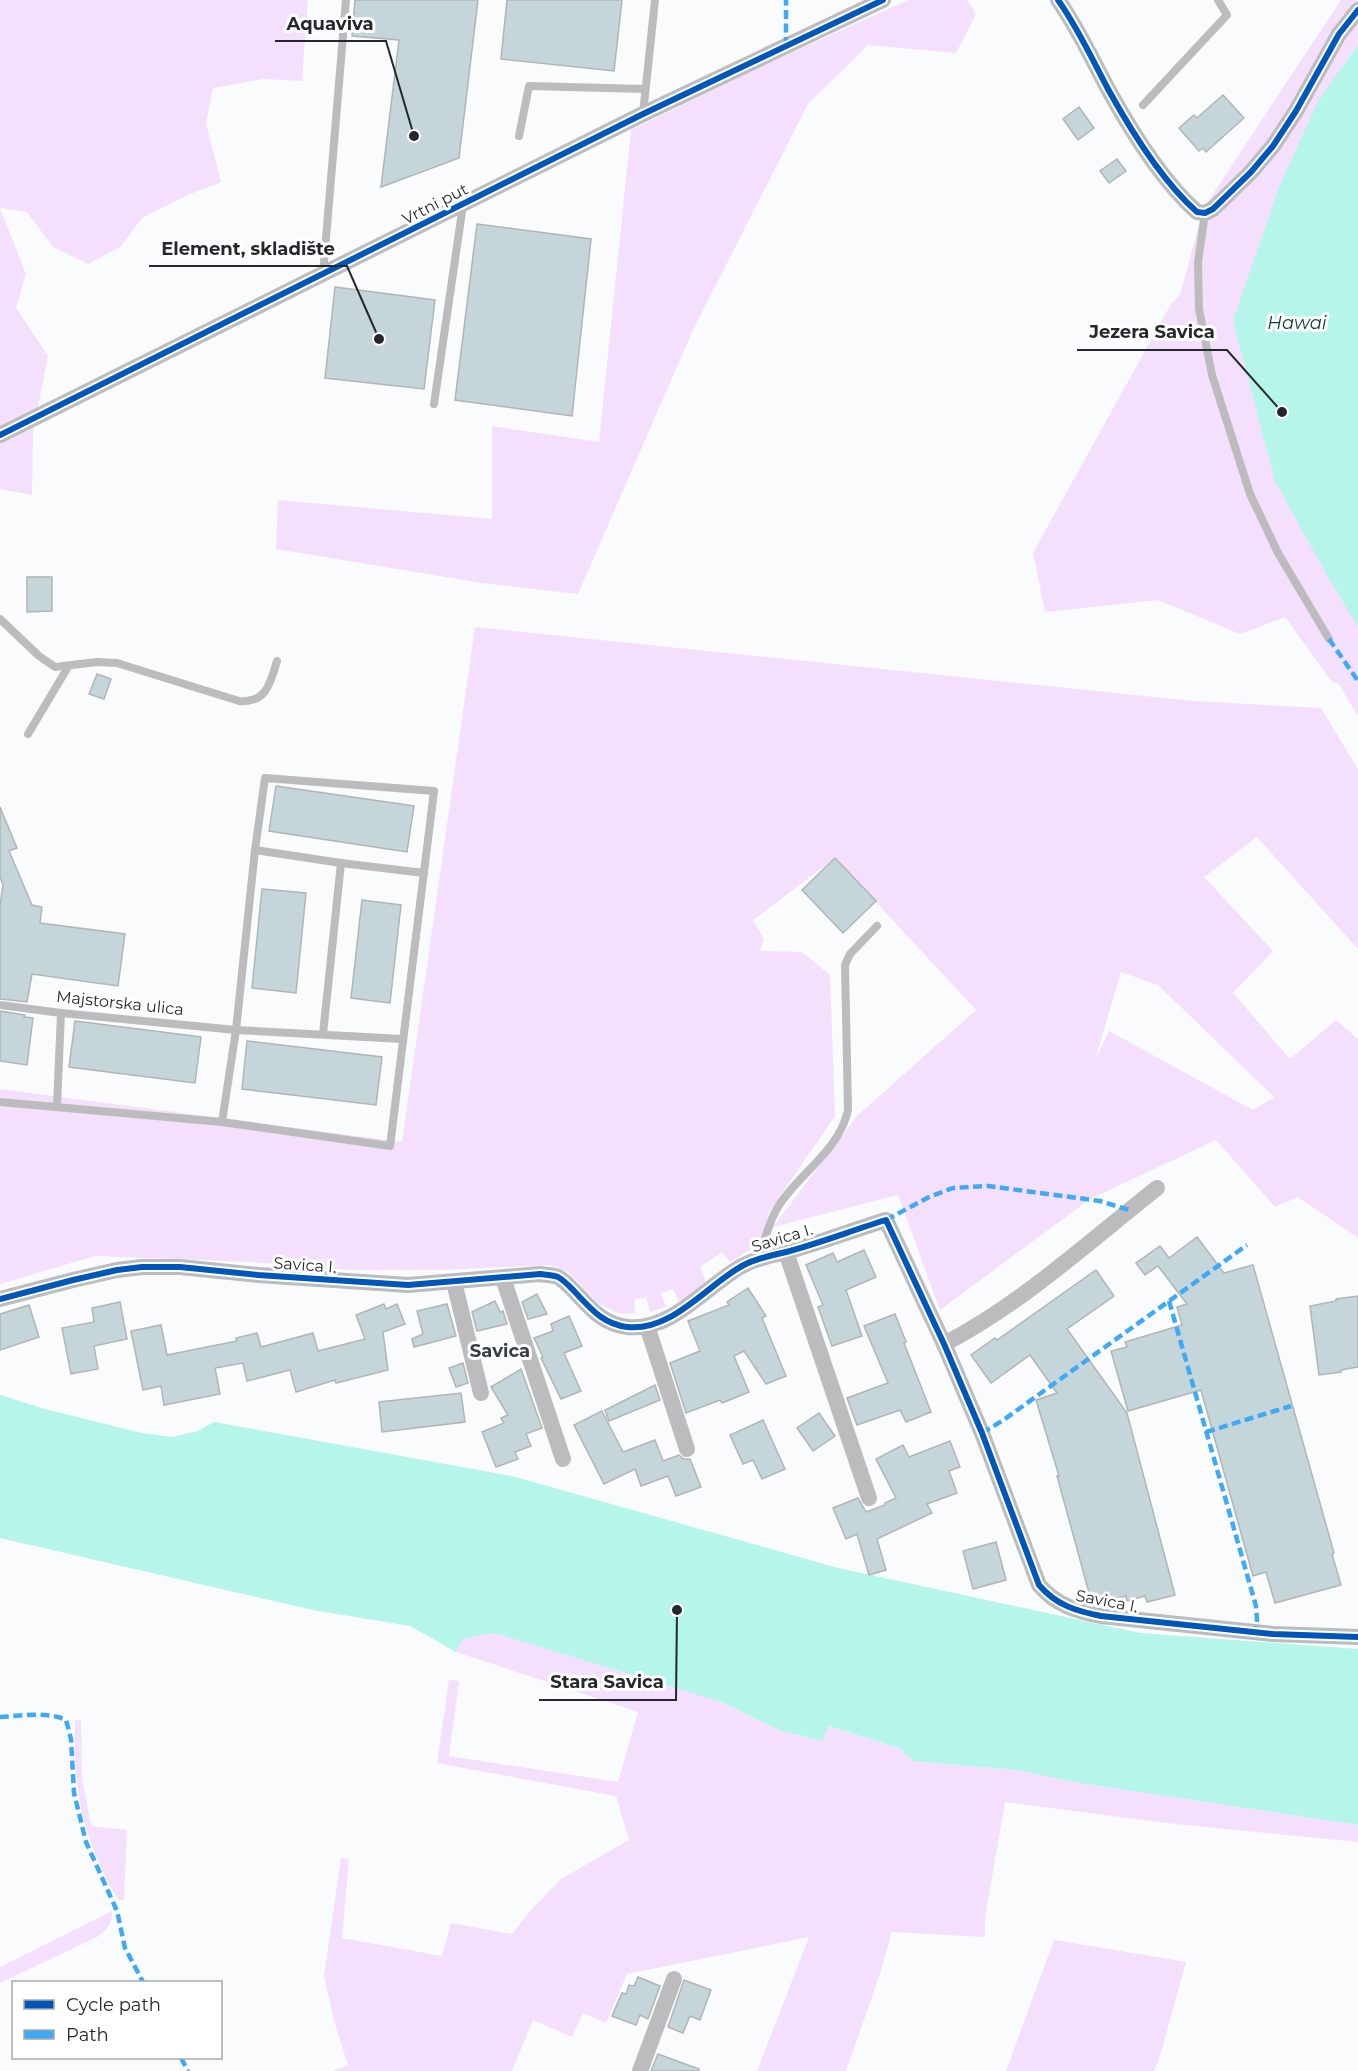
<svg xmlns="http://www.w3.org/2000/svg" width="1358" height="2071" font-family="Montserrat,sans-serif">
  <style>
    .green { fill: #f4e0fc; fill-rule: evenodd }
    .water { fill: #b6f5e9 }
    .building { fill: #c4d6da; stroke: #b1b5b6; stroke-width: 1.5 }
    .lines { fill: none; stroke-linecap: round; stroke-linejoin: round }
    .lane { stroke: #bcbcbe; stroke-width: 8 }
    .street { stroke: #bcbcbe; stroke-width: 16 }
    .quiet { stroke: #3fa9f5; stroke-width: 4.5; stroke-dasharray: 9 4.5; stroke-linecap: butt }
    .cycleway-casing { stroke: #fff; stroke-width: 10 }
    .cycleway { stroke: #0057b8; stroke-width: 6 }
    .labels { text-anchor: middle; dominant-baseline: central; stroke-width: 6; stroke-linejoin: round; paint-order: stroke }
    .street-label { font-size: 16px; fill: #24282c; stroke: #fff }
    .water-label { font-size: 18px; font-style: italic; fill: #103b33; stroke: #fff }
    .neighbourhood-label { font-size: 18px; font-weight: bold; fill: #353e47; stroke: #fff }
    .leader { fill: none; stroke: #24282c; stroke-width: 2 }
    .callout-dot { fill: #24282c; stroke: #fff; stroke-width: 2 }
    .callout-label { font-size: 18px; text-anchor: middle; font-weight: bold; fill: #24282c; stroke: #fff; stroke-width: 6; stroke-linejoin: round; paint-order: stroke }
  </style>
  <rect width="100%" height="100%" fill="#f9fbfc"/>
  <g class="green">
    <polygon points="0,0 308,0 302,81 263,79 213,88 206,124 221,182 188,195 143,217 120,247 88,264 53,247 27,212 0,208 26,274 16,308 48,356 33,432 32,495 0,489"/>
    <polygon points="908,0 967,0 976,14 956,53 868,45 808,104 693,330 578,594 482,583 276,549 278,500 492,519 492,426 599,442 631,130 775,60"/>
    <polygon points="1341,0 1358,0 1358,716 1339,684 1332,682 1285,617 1240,634 1158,600 1045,612 1033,553 1171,304 1180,295 1203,209"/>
    <path d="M475,627l718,74 128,7 37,61v180l-101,-112 -53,40 69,74 -40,42 57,66 46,-39 22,19v199l-60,-41 -23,10 -59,-67 -126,59 -150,111 -42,-115 -125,32 84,-111 119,-106 -141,-152 -82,62 11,19 -4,12 42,1 28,23 5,141 -66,96 -7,24 -12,14 -20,12 -8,-10 -22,15 6,14 -13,13 -14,7 -6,-12 -12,4 5,14 -16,5 -4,-14 -12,1 1,14 -15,1 -21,-10 -31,-32 -18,-7 -109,5h-91l-99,-8 -156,-6 -95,28v-195l402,53zM1121,972l37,13 116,112 -21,13 -144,-79 -14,29z"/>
    <polygon points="494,1633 724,1703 781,1731 822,1741 828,1726 899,1748 913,1761 1017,1770 1073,1782 1358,1825 1358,1842 1175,1824 1005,1802 985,1918 985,1937 892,1932 879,1977 846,2071 757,2071 809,1937 627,1974 606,2023 583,2013 572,2037 533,2020 512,2071 333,2071 348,2065 334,2021 324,1976 341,1858 349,1859 342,1938 442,1956 451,1923 512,1934 532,1909 561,1879 629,1840 616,1796 437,1763 449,1680 459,1681 449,1756 618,1782 638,1712 456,1652 462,1639"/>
    <path d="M75,1720h6l1,57 9,49 36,4 -3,70h-6c-21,-37 -37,-77 -41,-119 -3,-20 -2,-41 -2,-61z"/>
    <path d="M112,1911c1,13 -5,18 -15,26l-97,46v-16z"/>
    <polygon points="1054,1940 1186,1962 1160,2056 1154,2071 1006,2071"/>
  </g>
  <g class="water">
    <polygon points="1358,45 1358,627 1328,577 1275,481 1233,321 1279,187 1319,99"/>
    <polygon points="0,1395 45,1409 142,1433 172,1437 198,1431 214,1422 512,1476 838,1568 1140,1633 1358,1649 1358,1825 1073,1782 1017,1770 913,1761 899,1748 829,1726 822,1741 781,1731 724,1703 494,1633 462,1639 456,1652 410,1626 313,1610 0,1538"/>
  </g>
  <g class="building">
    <polygon points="355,0 478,0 459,158 381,187 399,40 352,36"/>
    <polygon points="507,0 622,0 614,71 501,59"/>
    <polygon points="1223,95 1244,118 1206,152 1203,148 1199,151 1179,128 1194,115 1197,118"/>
    <polygon points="1079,107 1094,128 1078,140 1063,119"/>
    <polygon points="1117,159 1126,171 1109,183 1100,171"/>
    <polygon points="477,224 591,239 572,416 455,400"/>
    <polygon points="335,287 435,300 424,389 325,378"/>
    <polygon points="27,577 52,577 52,611 27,612"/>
    <polygon points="97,674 111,679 104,699 89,694"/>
    <polygon points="276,786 414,806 407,852 269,831"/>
    <polygon points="0,807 17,848 9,851 32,905 42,907 40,923 125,934 118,986 32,974 27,1002 0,999 0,906 3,885 0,877"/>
    <polygon points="835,858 876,901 843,933 802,890"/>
    <polygon points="262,889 306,893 296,993 252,988"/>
    <polygon points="362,900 401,905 390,1003 351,998"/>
    <polygon points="0,1011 25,1015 24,1017 33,1018 27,1065 0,1061"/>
    <polygon points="75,1021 201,1037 195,1083 69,1067"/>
    <polygon points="247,1041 382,1057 376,1105 242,1089"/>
    <polygon points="1197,1237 1224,1273 1253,1265 1334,1553 1332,1554 1341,1585 1275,1603 1266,1572 1253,1576 1201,1390 1128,1411 1111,1351 1127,1347 1125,1342 1182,1325 1177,1307 1187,1304 1158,1266 1145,1275 1136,1263 1160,1246 1169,1258"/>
    <polygon points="864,1250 876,1277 846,1290 862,1336 832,1346 818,1307 823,1305 806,1265 833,1253 837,1262"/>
    <polygon points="1096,1270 1114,1296 1067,1329 1127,1413 1175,1595 1147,1602 1145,1596 1127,1601 1126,1596 1110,1600 1108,1595 1091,1600 1057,1476 1059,1476 1036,1400 1057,1393 1030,1355 991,1383 971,1355 995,1338 997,1340"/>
    <polygon points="748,1288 766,1316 762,1318 786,1376 766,1384 744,1351 734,1356 749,1392 722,1403 720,1400 686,1413 670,1363 700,1351 688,1321 729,1305 727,1302"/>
    <polygon points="537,1294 547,1314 528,1319 522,1302"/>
    <polygon points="1358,1296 1358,1367 1341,1370 1341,1372 1319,1375 1310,1306 1336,1301 1336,1299"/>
    <polygon points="495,1301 500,1312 503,1311 507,1324 477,1331 472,1312"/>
    <polygon points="120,1302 127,1339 94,1346 98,1369 71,1374 62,1328 94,1322 92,1308"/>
    <polygon points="384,1304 386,1309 397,1304 405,1324 383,1332 388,1370 336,1383 335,1380 296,1392 290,1370 247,1381 243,1363 215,1368 220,1394 164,1405 161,1386 143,1390 131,1331 161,1325 167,1355 237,1341 236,1338 257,1333 261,1347 313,1333 318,1351 365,1339 356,1315"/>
    <polygon points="447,1304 456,1336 414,1347 412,1339 423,1334 417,1311"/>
    <polygon points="29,1305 39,1337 0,1350 0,1314"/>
    <polygon points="895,1314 906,1342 904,1343 931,1412 906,1422 900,1410 857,1425 847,1398 888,1383 864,1326"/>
    <polygon points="569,1316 582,1346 564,1353 581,1391 561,1399 541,1358 543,1357 534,1338 553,1331 551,1324"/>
    <polygon points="463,1363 468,1383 456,1387 449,1368"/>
    <polygon points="521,1369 542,1428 526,1434 531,1446 515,1452 518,1459 496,1467 482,1432 504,1423 501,1418 508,1415 491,1387"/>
    <polygon points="655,1385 660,1400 609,1421 605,1410"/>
    <polygon points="461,1393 465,1422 382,1432 379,1402"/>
    <polygon points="602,1411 623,1452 655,1440 663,1461 679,1455 684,1459 690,1459 701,1487 676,1496 668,1476 641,1486 635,1469 604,1484 574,1425"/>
    <polygon points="819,1413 835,1436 813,1451 797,1428"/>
    <polygon points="763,1420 785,1469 762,1479 753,1460 743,1464 730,1435"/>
    <polygon points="950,1441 960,1467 949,1471 957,1493 927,1504 932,1513 877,1539 886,1570 869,1575 857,1534 846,1539 833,1508 858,1498 866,1512 885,1505 885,1503 896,1498 876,1459 903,1445 909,1457"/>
    <polygon points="996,1542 1006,1580 973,1589 963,1551"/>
    <polygon points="638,1977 660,1986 648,2019 640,2015 636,2025 612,2016 622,1993 626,1994 629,1985 634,1986"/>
    <polygon points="684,1980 711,1990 700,2020 690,2016 683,2033 668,2027"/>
    <polygon points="658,2054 699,2069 699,2071 651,2071"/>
  </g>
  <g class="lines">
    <g class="lane">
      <polyline points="1143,105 1227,15 1218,0"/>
      <polyline points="643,114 655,0"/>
      <polyline points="519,136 529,86 645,89"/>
      <polyline points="1205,213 1198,262 1199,309 1212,375 1250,494 1278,553 1329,639"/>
      <polyline points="323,274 346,0"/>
      <polyline points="434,404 463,205"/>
      <path d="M0,619l39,37 16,11 42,-5 20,1 122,38c28,2 31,-18 38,-40"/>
      <polyline points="28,734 68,667"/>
      <polyline points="255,850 341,863 424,873"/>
      <polyline points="0,1005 61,1013 236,1030 402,1039"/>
      <polyline points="323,1034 341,863"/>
      <polyline points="0,1102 222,1122 390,1146 434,791 265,778 255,850 236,1030 222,1122"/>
      <polyline points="57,1106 61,1013"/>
      <path d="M759,1257c7,-20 12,-44 26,-60 22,-29 55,-50 63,-87l-3,-145 5,-11 27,-28"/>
    </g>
    <g class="street">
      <path d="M1058,0c20,28 34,59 50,89 22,40 55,93 89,123l8,1 8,-4 38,-37 22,-26 23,-35 43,-77 19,-24"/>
      <polyline points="0,435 643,114 883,0"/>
      <polyline points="786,1252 869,1498"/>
      <polyline points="503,1278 563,1459"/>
      <polyline points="454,1282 481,1393"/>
      <path d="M0,1299l73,-19 44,-10 25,-3h38l78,8 150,10 132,-11c6,1 13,1 18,3 7,4 12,10 17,15 16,17 28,32 52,35 45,5 80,-42 115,-61 14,-8 28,-10 44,-14 34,-9 67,-22 100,-32l58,124 38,89 57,152c17,20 37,26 62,31l172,18 85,3"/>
      <polyline points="647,1326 687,1449"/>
      <path d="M944,1344c76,-39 146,-103 213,-156"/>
      <polyline points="640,2071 674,1979"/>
    </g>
    <g class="quiet">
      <polyline points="786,46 786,0"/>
      <polyline points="1329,639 1358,681"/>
      <polyline points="886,1220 929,1197 953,1188 988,1186 1100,1201 1129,1210"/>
      <polyline points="1169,1301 1256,1606 1257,1620 1255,1632"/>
      <polyline points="1206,1432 1291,1406"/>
      <polyline points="982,1433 1002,1421 1247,1245"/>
      <path d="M0,1717c20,-1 47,-6 66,3l5,19 3,54 12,49 31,69 8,37 18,34"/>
      <polyline points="181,2058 188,2071"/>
    </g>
    <defs>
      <g id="cycleway">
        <path d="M1058,0c20,28 34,59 50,89 22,40 55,93 89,123l8,1 8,-4 38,-37 22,-26 23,-35 43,-77 19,-24"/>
        <polyline points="0,435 643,114 883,0"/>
        <path d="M0,1299l73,-19 44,-10 25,-3h38l78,8 150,10 132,-11c6,1 13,1 18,3 7,4 12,10 17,15 16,17 28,32 52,35 45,5 80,-42 115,-61 14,-8 28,-10 44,-14 34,-9 67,-22 100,-32l58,124 38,89 57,152c17,20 37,26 62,31l172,18 85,3"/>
      </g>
    </defs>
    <use href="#cycleway" class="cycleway-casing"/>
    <use href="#cycleway" class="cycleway"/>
  </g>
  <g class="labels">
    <g class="street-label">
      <text transform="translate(435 204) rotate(-27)">Vrtni put</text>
      <text transform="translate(120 1003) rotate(6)">Majstorska ulica</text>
      <text transform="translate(782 1238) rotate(-17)">Savica I.</text>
      <text transform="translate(305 1265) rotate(4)">Savica I.</text>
      <text transform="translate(1107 1601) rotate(11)">Savica I.</text>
    </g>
    <g class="water-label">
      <text x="1297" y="323">Hawai</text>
    </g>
    <g class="neighbourhood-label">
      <text x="500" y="1351">Savica</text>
    </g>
  </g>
  <path class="leader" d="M414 136L386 41H275M379 339L347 266H149M1282 412L1227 350H1077M677 1610L676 1700H539"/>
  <g class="callout-dot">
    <circle cx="414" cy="136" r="6"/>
    <circle cx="379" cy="339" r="6"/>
    <circle cx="1282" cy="412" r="6"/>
    <circle cx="677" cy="1610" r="6"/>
  </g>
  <g class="callout-label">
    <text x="330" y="30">Aquaviva</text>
    <text x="248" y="255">Element, skladište</text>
    <text x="1152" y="338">Jezera Savica</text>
    <text x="607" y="1688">Stara Savica</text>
  </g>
  <rect x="12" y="1981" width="210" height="78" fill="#ffffff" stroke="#a7a9ab" stroke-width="1.5"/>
  <rect x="24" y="2000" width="30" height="9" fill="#0057b8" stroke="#a7a9ab" stroke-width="1.5"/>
  <text x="66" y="2011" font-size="18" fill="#24282c">Cycle path</text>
  <rect x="24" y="2030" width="30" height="9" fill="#3fa9f5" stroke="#a7a9ab" stroke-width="1.5"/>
  <text x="66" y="2041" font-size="18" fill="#24282c">Path</text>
</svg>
